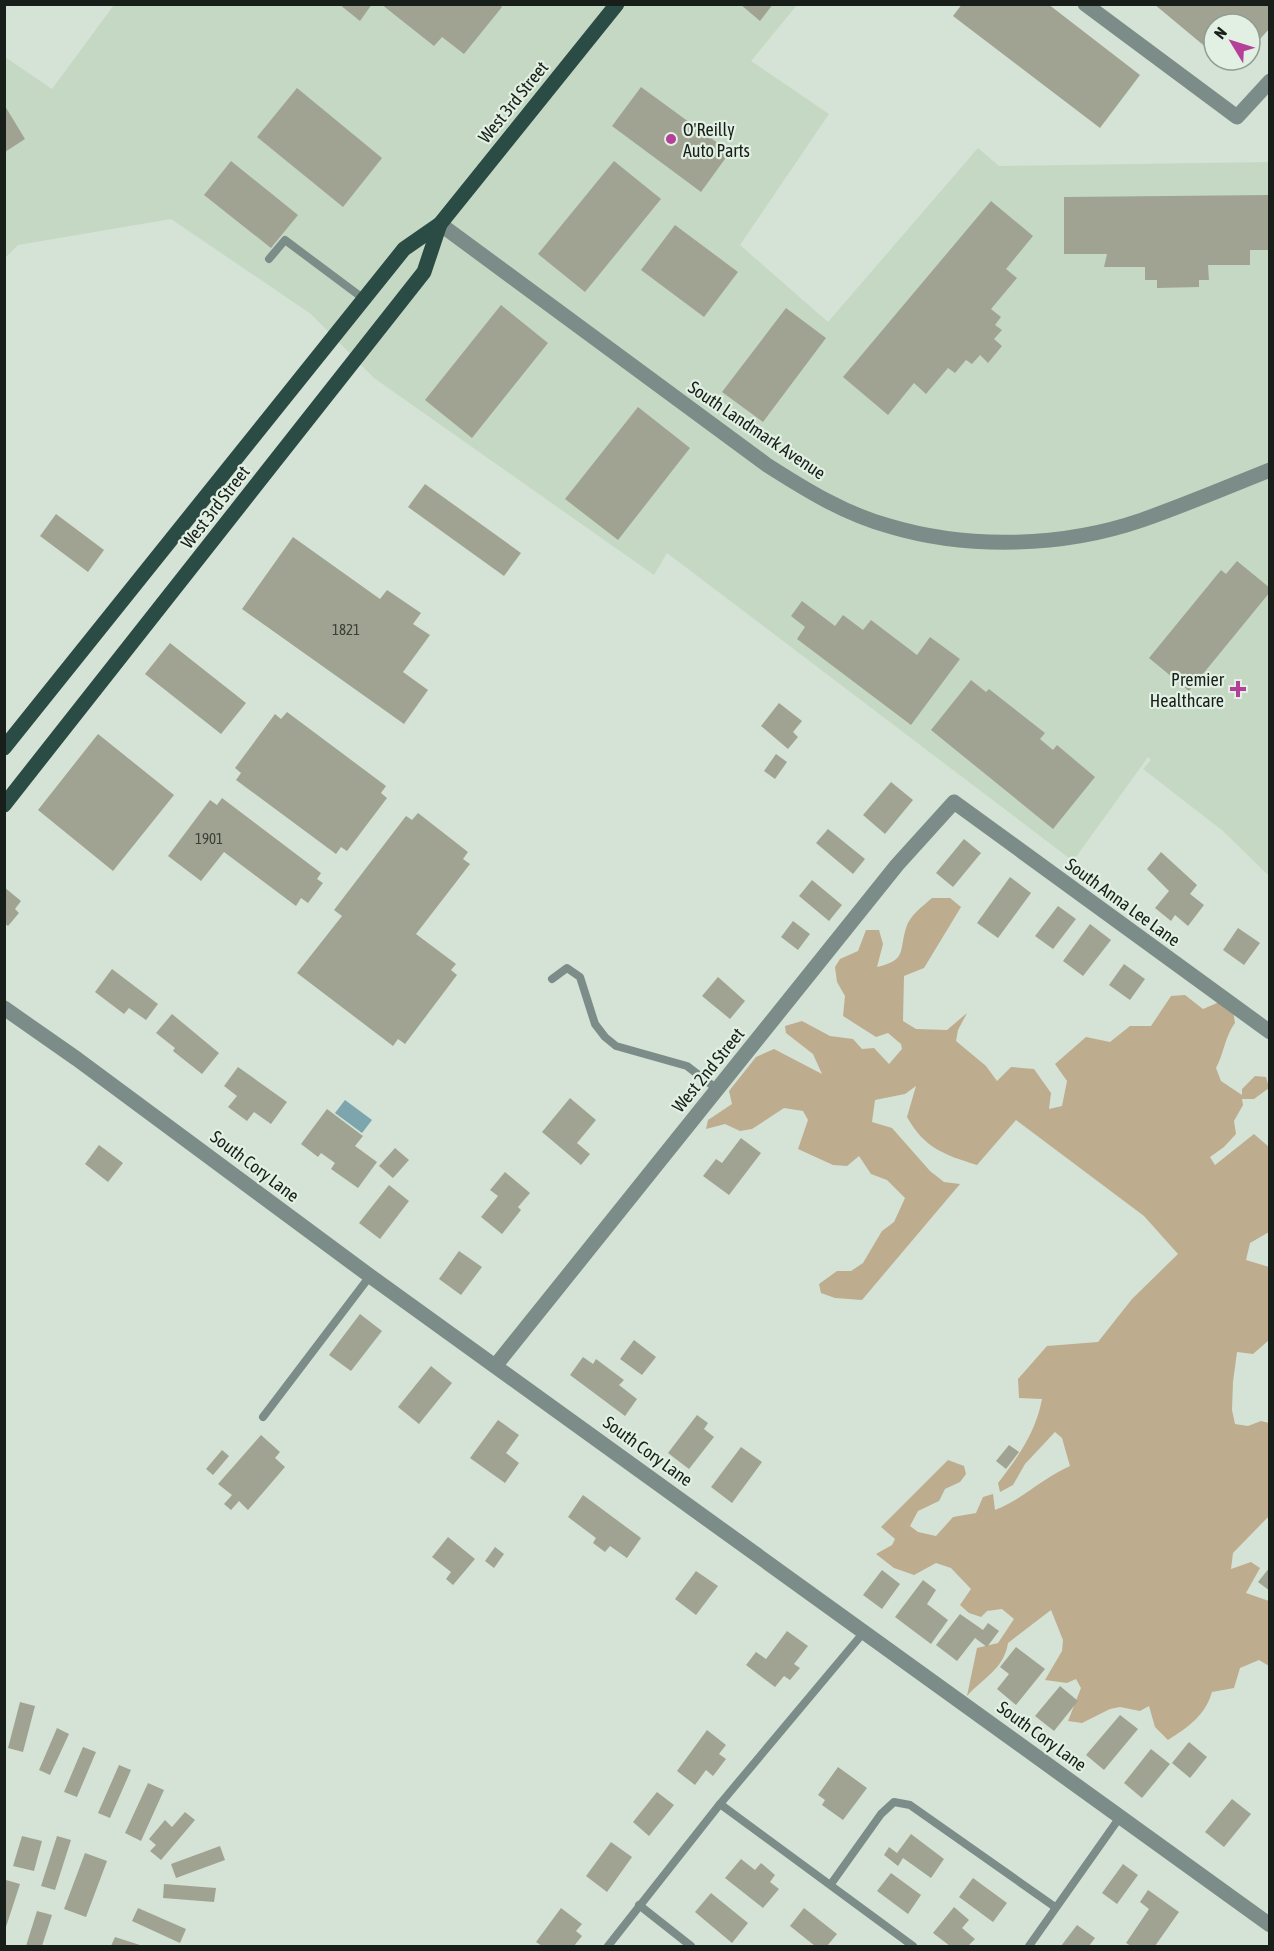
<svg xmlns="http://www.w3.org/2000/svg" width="1274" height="1951" font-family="'Asap Condensed',sans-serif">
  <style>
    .built { fill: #c4d8c4 }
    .forest { fill: #beac8e }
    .water { fill: #7ca5ae }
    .building { fill: #a1a392 }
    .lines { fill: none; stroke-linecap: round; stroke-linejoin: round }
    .service { stroke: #7c8d89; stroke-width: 8 }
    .minor { stroke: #7c8d89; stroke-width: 15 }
    .primary { stroke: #2b4b45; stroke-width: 15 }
    .poi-dot { fill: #b44099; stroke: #e1f0e2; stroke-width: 2 }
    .labels { text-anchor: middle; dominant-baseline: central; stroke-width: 4.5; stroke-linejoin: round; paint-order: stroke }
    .number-label { font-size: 15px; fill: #3a3f37 }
    .street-label { font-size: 18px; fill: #181e19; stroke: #e1f0e2 }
    .poi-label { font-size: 18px; fill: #181e19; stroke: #e1f0e2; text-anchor: start }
  </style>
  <rect width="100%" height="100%" fill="#d4e3d5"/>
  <polygon class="built" points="114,5 797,5 751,61 829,114 740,245 828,322 978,148 999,166 1269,162 1269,876 1223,831 1143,769 1151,760 1148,757 1073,861 667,553 654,575 374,378 311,314 171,219 18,245 5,258 5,57 52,89"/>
  <path class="forest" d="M932,898h18l11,9 -37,61 -20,8 -1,45 13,8 31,1 20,-17 -9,17 -2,11 30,25 11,15 14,-14 23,2 17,24 -2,16 13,-3 5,-25 -12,-17 31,-27 24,5 20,-16h21l20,-30 14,-1 18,14 28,-12 4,26c-10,13 -11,30 -19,45l5,13 21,14v-6l13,-13 11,1 3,11 -15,11h-12l1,6 -9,16 2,13 -12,13 -14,10 5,8 39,-31 15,13v85l-19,11 -4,17 23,7v73l-16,14 -16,-2 -4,30 -1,28 3,14 13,2 13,-5 8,2v93l-36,37 -2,16 20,-7 9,6 -14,25 23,8v65l-10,-6 -19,8 -6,20 -22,4c-7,24 -24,35 -44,48l-13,-13 -6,-21 -9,5 -20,-4 -10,2 -28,14 -14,-2 13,-33 -5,-9 -9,4 -22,-3 17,-29 1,-11 -12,-30 -43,33c-4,26 -25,35 -41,53l10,-48 21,-5 16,-24 -12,-10 -15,2 -6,6 -12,-4 -9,-8 11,-16 -20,-21 -15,-5 -22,12 -20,-7 -18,-14 16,-9 3,-6 -14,-12 67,-67 16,6 2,8 -6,8 -15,7 -6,12 -21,10 -8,15 8,6 18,4 17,-19 23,-4 7,-16 10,-3 2,16c28,-11 46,-31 75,-44l-8,-28 -7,-6 -30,32 -12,21 -13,7 -2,-9c20,-26 38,-51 44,-84l-23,-1 -1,-19 29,-33 51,-4 34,-43 46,-45 -34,-38 -128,-96 -39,45c-32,-10 -53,-17 -70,-48l9,-31 -11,8 -30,6 -3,22 20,6 38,43 14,11 16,2 -98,116 -27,-2 -14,-5 -2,-9 18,-13h14l12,-8 19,-32 12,-9 11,-24 -18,-18 -16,-6 -12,-18 -12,10 -14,-1 -35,-16 10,-29 -5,-9 -19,-3 -32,21 -12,2 -15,-7 -19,5 2,-9 24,-16 -3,-13 27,-34 18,-8 48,25 -9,-20 -27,-21 -1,-7 17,-5 28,15 23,3 9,10 12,-1 15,16 13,-15 -1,-5 -13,-11 -12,4 -33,-21 2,-20 -8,-14 -2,-15 5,-8 18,-8 8,-21h13l4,14 -6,23c30,-7 22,-16 29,-39 3,-12 17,-22 26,-30z"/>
  <polygon class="water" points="345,1100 372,1120 362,1133 335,1113"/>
  <g class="building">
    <polygon points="339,4 372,4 360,21"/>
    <polygon points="381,4 499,4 502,7 464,54 442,37 434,46"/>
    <polygon points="740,4 773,4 760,21"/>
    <polygon points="962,4 1048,4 1140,75 1100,128 953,16"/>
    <polygon points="1154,4 1270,4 1270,28 1250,50 1250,24 1214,24 1214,54"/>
    <polygon points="1222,60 1242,60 1234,70"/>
    <polygon points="641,87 730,152 701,192 612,126"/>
    <polygon points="297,88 382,158 343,207 257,137"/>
    <polygon points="5,106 25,139 5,152"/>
    <polygon points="231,161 298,215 271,248 204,195"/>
    <polygon points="614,161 661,199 585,292 538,254"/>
    <polygon points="1270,195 1270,250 1250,250 1250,265 1208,265 1209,280 1199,280 1199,287 1157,288 1157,280 1145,280 1145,267 1104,267 1107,254 1064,254 1064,197"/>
    <polygon points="991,201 1033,236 1006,269 1017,278 991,309 1001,317 995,325 1002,330 994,339 1002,346 988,363 980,355 972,364 966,360 955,373 948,368 926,394 914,383 888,415 843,377"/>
    <polygon points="675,225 738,272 704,317 641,270"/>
    <polygon points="501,305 548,343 472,438 425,400"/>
    <polygon points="786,308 826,338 763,422 722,392"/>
    <polygon points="638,407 690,448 618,540 565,499"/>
    <polygon points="425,484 521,553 504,576 408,507"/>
    <polygon points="56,514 104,550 88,572 40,536"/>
    <polygon points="293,537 380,599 387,590 421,613 413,624 430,635 403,672 428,690 404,724 242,609"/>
    <polygon points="1237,561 1270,588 1270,592 1189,691 1149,658 1221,570 1226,574"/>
    <polygon points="802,601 835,626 843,615 863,630 871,620 917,655 930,637 960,659 911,725 797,639 805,627 791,616"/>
    <polygon points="170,643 246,703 221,734 145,674"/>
    <polygon points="971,680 986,692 989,689 1045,733 1040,739 1053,750 1057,745 1095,777 1053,829 931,730"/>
    <polygon points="779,703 802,721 793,732 798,737 788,749 761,726"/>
    <polygon points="287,712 386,786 381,793 387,798 347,851 341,847 336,854 236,780 241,773 235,768 275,714 281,719"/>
    <polygon points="98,734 174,795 113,871 38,810"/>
    <polygon points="776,754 787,762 775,779 764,771"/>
    <polygon points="891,782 913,800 885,834 863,815"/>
    <polygon points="222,798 321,873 317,879 323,883 308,903 301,898 296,906 224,852 201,881 168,856 210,800 217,805"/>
    <polygon points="418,813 468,852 463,859 470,864 416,934 456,964 451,970 457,975 405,1044 398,1039 393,1046 297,973 342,916 334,910 406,816 412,820"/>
    <polygon points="828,829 865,859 853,874 816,843"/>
    <polygon points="964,839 981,853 953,887 936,873"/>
    <polygon points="1161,852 1197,885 1190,894 1204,905 1188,926 1175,915 1171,921 1155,908 1169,891 1147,869"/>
    <polygon points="1010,877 1031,893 998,938 977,923"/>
    <polygon points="812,880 842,905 829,921 799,896"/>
    <polygon points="4,887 21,901 15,909 19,913 8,926 4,923"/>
    <polygon points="1058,906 1076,919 1053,949 1035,936"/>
    <polygon points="793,921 810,934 798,950 781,937"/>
    <polygon points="1090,924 1111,940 1083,976 1063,961"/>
    <polygon points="1238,928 1260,943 1244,965 1223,950"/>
    <polygon points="1124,964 1145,979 1130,1000 1109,985"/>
    <polygon points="112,969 158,1004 146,1020 129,1008 124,1014 95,992"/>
    <polygon points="718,977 745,1001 730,1019 702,996"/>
    <polygon points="172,1014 219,1053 202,1074 173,1051 175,1048 156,1033"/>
    <polygon points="238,1067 287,1102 271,1124 254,1112 247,1121 228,1107 237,1096 224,1086"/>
    <polygon points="570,1098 596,1120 577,1143 590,1154 581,1165 542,1132"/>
    <polygon points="327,1109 363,1136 355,1146 377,1162 358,1188 331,1169 335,1163 321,1153 318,1157 301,1144"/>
    <polygon points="741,1138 761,1153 729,1195 703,1176 716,1159 722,1163"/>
    <polygon points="99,1145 123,1163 108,1182 85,1164"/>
    <polygon points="395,1148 409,1160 393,1178 379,1166"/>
    <polygon points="505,1172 530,1193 518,1207 521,1210 502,1234 481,1217 498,1196 490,1190"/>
    <polygon points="389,1185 409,1201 380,1239 359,1223"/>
    <polygon points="459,1251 482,1267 461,1295 439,1279"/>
    <polygon points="360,1314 382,1331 351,1371 329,1355"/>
    <polygon points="634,1340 656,1357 642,1375 620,1359"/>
    <polygon points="583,1357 593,1364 596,1359 624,1380 619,1385 637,1399 625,1416 570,1375"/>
    <polygon points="431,1366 452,1383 419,1424 398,1407"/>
    <polygon points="697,1415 708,1423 704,1429 714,1437 689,1469 668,1453"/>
    <polygon points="498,1420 519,1435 506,1453 519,1463 505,1483 470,1458"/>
    <polygon points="261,1435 280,1452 275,1458 285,1467 248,1510 239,1501 231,1510 224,1504 232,1495 218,1484"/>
    <polygon points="1009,1445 1019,1452 1006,1469 996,1461"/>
    <polygon points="741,1447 762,1462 732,1503 711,1487"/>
    <polygon points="222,1450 229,1456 213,1475 206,1469"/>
    <polygon points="583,1495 641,1538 627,1558 610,1546 605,1552 593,1543 596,1538 568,1517"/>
    <polygon points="448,1537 475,1559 453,1585 446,1579 451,1572 432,1557"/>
    <polygon points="495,1547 504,1554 494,1568 485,1561"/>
    <polygon points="1270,1567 1270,1591 1258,1582"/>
    <polygon points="882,1570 900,1584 882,1609 863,1595"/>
    <polygon points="696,1571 718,1586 696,1615 675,1599"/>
    <polygon points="923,1580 936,1590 927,1604 948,1620 931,1644 895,1617"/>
    <polygon points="960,1614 983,1630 988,1623 999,1631 987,1647 975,1638 957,1661 936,1645"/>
    <polygon points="787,1631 808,1646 794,1664 800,1668 790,1680 784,1676 775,1687 746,1665 756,1652 766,1659"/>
    <polygon points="1016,1647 1045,1669 1016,1705 997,1689 1009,1674 1000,1667"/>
    <polygon points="1060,1686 1078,1701 1054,1731 1035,1716"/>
    <polygon points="20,1702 35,1706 23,1752 8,1748"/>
    <polygon points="1120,1715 1138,1729 1104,1770 1086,1755"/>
    <polygon points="57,1728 69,1734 50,1775 39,1770"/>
    <polygon points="707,1730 726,1745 719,1754 726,1759 713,1776 706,1770 695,1785 677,1771"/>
    <polygon points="1189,1742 1207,1757 1190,1778 1172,1763"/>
    <polygon points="83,1747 96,1752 77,1797 64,1792"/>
    <polygon points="1151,1749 1170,1764 1142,1798 1124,1783"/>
    <polygon points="119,1765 131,1770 110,1818 98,1813"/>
    <polygon points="838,1767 867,1788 843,1820 822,1805 825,1800 818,1795"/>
    <polygon points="148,1783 164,1790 141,1841 125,1833"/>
    <polygon points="657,1792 674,1805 649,1836 633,1822"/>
    <polygon points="1232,1799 1251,1814 1224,1847 1205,1832"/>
    <polygon points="185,1812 195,1820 161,1860 150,1851 156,1845 149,1839 165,1820 172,1827"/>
    <polygon points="911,1834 944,1859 931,1878 903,1858 898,1866 884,1855 889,1847 897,1853"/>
    <polygon points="22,1836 42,1841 34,1871 13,1866"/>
    <polygon points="57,1836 71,1840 55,1890 41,1886"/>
    <polygon points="611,1842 632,1857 607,1892 586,1876"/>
    <polygon points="220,1846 225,1860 176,1878 171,1864"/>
    <polygon points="85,1853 107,1861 86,1917 64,1909"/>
    <polygon points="741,1859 755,1870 761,1863 775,1875 770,1882 779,1889 763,1908 725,1878"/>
    <polygon points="1123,1864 1138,1875 1117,1904 1102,1893"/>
    <polygon points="891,1873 921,1895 908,1914 877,1891"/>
    <polygon points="973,1878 1007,1903 993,1922 959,1897"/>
    <polygon points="6,1880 20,1884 5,1930 4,1886"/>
    <polygon points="164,1884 216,1888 214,1902 163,1898"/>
    <polygon points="1148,1890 1179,1912 1155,1946 1131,1946 1126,1943 1149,1909 1140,1902"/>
    <polygon points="711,1893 748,1923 732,1943 695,1912"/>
    <polygon points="954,1907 969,1920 962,1928 975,1939 968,1946 950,1946 933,1933"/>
    <polygon points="138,1908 186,1929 180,1943 132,1921"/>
    <polygon points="561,1908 582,1924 576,1931 582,1936 574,1946 542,1946 536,1942"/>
    <polygon points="804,1908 837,1934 827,1946 815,1946 790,1926"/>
    <polygon points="37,1911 52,1915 42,1946 26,1946"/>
    <polygon points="1077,1925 1095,1938 1089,1946 1061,1946"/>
    <polygon points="115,1937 143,1946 111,1946"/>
  </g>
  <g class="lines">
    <g class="service">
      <polyline points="269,259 285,240 364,299"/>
      <polyline points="552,979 567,968 580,977 595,1024 605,1037 616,1046 687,1066 717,1089"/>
      <polyline points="263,1417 370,1276"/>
      <polyline points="720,1804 913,1946"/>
      <polyline points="831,1884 881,1814 894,1802 910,1805 1055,1907"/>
      <polyline points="639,1905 691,1946"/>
      <polyline points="608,1946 720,1804 864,1632"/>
      <polyline points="1029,1946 1120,1817"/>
    </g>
    <g class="minor">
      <polyline points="1085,4 1237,117 1270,81"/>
      <path d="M440,224l327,241c39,25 78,49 122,61 80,24 175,21 253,-6 43,-15 85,-33 128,-50"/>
      <polyline points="4,1008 77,1059 370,1276 1270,1925"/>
      <polyline points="496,1365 897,865 954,802 1270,1032"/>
    </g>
    <g class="primary">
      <polyline points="4,748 404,249 440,224 617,4"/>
      <polyline points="4,805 424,272 440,224"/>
    </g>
  </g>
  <g class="poi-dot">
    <circle cx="671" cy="139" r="6"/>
    <path d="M1235 680h6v6h6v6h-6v6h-6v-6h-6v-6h6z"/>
  </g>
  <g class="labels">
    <g class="number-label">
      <text x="346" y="629">1821</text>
      <text x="209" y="838">1901</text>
    </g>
    <g class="street-label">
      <text transform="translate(513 102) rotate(-51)">West 3rd Street</text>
      <text transform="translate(757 430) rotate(34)">South Landmark Avenue</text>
      <text transform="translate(215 507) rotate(-52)">West 3rd Street</text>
      <text transform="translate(1123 902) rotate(36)">South Anna Lee Lane</text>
      <text transform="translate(708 1070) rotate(-51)">West 2nd Street</text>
      <text transform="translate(255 1166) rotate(37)">South Cory Lane</text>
      <text transform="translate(648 1451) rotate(36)">South Cory Lane</text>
      <text transform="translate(1042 1736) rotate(36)">South Cory Lane</text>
    </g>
    <g class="poi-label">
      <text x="683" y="129">O'Reilly<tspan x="683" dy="21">Auto Parts</tspan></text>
      <text x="1224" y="679" text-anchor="end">Premier<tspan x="1224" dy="21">Healthcare</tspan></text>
    </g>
  </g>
  <rect width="1274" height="1951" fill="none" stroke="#181e19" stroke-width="12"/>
  <g transform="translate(1232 42) rotate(308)"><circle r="28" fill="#e1f0e2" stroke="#919c92" stroke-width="1.5"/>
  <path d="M0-4.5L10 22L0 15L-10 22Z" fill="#b44099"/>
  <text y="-9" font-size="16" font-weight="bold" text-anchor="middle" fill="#181e19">N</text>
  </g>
</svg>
